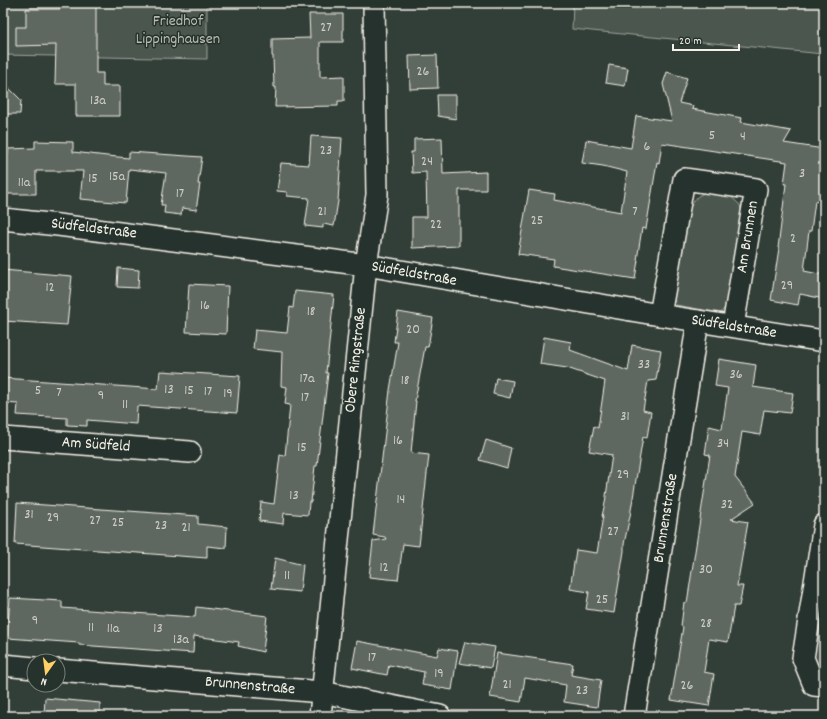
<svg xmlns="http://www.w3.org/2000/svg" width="827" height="719" font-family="Dekko,sans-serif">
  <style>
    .built { fill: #404b44 }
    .green { fill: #4c564f; stroke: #a0a49c }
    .building { fill: #5f6861; stroke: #f4f1e8 }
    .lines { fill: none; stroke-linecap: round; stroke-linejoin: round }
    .minor-casing { stroke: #f4f1e8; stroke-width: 24 }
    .minor { stroke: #26332d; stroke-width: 21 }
    .labels { text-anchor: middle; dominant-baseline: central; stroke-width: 3; stroke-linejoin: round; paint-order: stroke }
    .number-label { font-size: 14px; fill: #cfcfc6 }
    .park-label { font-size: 16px; fill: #b9bbb2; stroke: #26332d }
    .street-label { font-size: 16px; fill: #f4f1e8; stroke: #26332d }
  </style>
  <rect width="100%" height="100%" fill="#323e38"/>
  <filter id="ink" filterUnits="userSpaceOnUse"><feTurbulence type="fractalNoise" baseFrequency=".025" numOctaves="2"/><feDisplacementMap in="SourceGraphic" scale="8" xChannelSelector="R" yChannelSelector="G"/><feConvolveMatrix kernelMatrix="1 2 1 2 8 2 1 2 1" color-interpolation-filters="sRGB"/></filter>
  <g filter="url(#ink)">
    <polygon class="built" points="824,598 824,673 818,669 815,663 815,657"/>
    <g class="green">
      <polygon points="3,3 207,3 207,59 3,55"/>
      <polygon points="573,3 824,3 823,54 572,29"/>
      <path d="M710,191l17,2 13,12 2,10 -16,91 -5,7 -45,-8 -2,-6 16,-91c6,-12 8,-13 20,-17z"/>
    </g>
    <g class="building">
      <polygon points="60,3 96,3 96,73 103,73 103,86 120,86 120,116 76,116 76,84 55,84 56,45 16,46 16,27 26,27 26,9 60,9"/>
      <polygon points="309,14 343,14 343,42 320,42 320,77 344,76 344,101 338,101 338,106 275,107 276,87 274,87 273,56 272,56 272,39 310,38"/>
      <polygon points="437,55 438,88 410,89 409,56"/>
      <polygon points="609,65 628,68 625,86 606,83"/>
      <polygon points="667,72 687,78 679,103 693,106 692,109 742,118 741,122 791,131 784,143 824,149 824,203 815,201 811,231 809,231 804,271 824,275 824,299 800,294 798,305 771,300 779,248 778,248 786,184 784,184 787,162 662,143 659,163 657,162 646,229 642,228 637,260 638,260 635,279 553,266 554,259 518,254 529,190 555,194 554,200 621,212 627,172 603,166 582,163 586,140 631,148 636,116 672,121 663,84"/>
      <polygon points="3,82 21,100 20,114 3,114"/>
      <polygon points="437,95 456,95 456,119 438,116"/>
      <polygon points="311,136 342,138 338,201 334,226 323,224 323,228 305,226 309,198 287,196 287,192 277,191 281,163 309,165"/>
      <polygon points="442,138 443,174 486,172 486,190 459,190 459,246 412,248 412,217 427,217 426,172 412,173 411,152 414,152 414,139"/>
      <polygon points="35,141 73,142 73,152 107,156 129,158 129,152 202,157 198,184 200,184 196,210 182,208 181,215 164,213 165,205 161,205 166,173 129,169 126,203 80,199 83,171 36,171 36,194 3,194 3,154 8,154 8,149 35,148"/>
      <polygon points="118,268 139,270 138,288 117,287"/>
      <polygon points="3,270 72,276 67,325 3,321"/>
      <polygon points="189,284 228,286 226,334 186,332"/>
      <polygon points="295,291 334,295 326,373 328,373 317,466 315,466 311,502 309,502 308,515 284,513 283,524 259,521 261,502 274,504 280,455 285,456 290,405 285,404 287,387 281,386 282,352 253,349 255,330 287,333 290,307 293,308"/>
      <polygon points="398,312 433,318 428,347 425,347 415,401 416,401 411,453 429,455 419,546 403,544 398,580 369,577 373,541 386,539 385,537 373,535 390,390 398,342 394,342"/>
      <polygon points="544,337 571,342 570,350 628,371 632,345 661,350 656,380 648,381 643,410 651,412 647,438 643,437 630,516 624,544 624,551 614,613 586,609 589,592 570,589 576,550 597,553 603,516 602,516 605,503 612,455 589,451 594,426 598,428 605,381 567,368 540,364"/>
      <polygon points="719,359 756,365 753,387 793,393 790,413 764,410 760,435 742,432 735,477 755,503 731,519 748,522 737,586 743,586 739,606 734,606 728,642 709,639 704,672 714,674 709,706 671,700 683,627 681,626 684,602 687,603 710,455 705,454 709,426 722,429 728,388 715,386"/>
      <polygon points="160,371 240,376 237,413 137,406 136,424 87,420 87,426 67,425 67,418 17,415 18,404 3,403 3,378 158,389"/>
      <polygon points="496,378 513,381 510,398 493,394"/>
      <polygon points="486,440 511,448 507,468 480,460"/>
      <polygon points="17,503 198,516 198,524 227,527 226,548 207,546 207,558 15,544"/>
      <polygon points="275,558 303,565 300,592 271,589"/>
      <polygon points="10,598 62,601 62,608 102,611 195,617 196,607 267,616 263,652 238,646 239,642 194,636 193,653 79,645 79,643 7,638"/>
      <polygon points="357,641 437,656 439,648 458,651 452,690 422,685 424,672 389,665 387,675 352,668"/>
      <polygon points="465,642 495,647 491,668 459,663"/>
      <polygon points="497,653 573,664 571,675 601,680 597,707 564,702 566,685 525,678 521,702 490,697"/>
      <polygon points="45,698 100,703 100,716 44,716"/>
    </g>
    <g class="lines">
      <defs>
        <g id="minor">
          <polyline points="3,219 58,225 366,265 660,315 824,341"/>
          <polyline points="660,315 684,179 756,189 733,326"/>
          <polyline points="3,438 190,452"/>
          <polyline points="824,525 803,658 814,685 824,686"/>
          <polyline points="3,665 34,668"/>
          <polyline points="58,670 322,692 440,716"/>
          <polyline points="320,716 366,265 377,195 374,3"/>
          <polyline points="634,716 698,321"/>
        </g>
      </defs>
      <use href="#minor" class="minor-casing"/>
      <use href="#minor" class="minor"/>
    </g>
  </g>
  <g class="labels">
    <g class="number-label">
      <text x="326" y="28">27</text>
      <text x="423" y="72">26</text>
      <text x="98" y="101">13a</text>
      <text x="712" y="136">5</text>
      <text x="743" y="137">4</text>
      <text x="647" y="147">6</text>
      <text x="326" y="151">23</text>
      <text x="427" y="162">24</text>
      <text x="802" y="174">3</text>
      <text x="117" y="177">15a</text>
      <text x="93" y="179">15</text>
      <text x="24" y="183">11a</text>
      <text x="180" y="194">17</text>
      <text x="322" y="212">21</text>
      <text x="635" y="212">7</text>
      <text x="537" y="221">25</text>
      <text x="436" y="225">22</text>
      <text x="793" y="239">2</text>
      <text x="787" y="286">29</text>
      <text x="50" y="288">12</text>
      <text x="205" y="306">16</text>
      <text x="311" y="312">18</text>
      <text x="413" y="330">20</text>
      <text x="644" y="365">33</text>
      <text x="736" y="375">36</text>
      <text x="307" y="379">17a</text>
      <text x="405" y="381">18</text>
      <text x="169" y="390">13</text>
      <text x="38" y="391">5</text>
      <text x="189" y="391">15</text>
      <text x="208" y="392">17</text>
      <text x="59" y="393">7</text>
      <text x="228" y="394">19</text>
      <text x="101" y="396">9</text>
      <text x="305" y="398">17</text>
      <text x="125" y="405">11</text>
      <text x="625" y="417">31</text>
      <text x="398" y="441">16</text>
      <text x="723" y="444">34</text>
      <text x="302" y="448">15</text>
      <text x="623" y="475">29</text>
      <text x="294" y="496">13</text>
      <text x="401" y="500">14</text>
      <text x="727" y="505">32</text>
      <text x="29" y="515">31</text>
      <text x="53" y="518">29</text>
      <text x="95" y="521">27</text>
      <text x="118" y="523">25</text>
      <text x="161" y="526">23</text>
      <text x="186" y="528">21</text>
      <text x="613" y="532">27</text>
      <text x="384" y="568">12</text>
      <text x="706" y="570">30</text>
      <text x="287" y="576">11</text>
      <text x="602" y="600">25</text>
      <text x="35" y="621">9</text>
      <text x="706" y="624">28</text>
      <text x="91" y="628">11</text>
      <text x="113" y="629">11a</text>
      <text x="158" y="629">13</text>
      <text x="181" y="640">13a</text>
      <text x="372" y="658">17</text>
      <text x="439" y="674">19</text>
      <text x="507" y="685">21</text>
      <text x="687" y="686">26</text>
      <text x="582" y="691">23</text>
    </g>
    <g class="park-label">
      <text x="178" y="21">Friedhof<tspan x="178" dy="18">Lippinghausen</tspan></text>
    </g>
    <g class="street-label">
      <text transform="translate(94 229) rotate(7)">Südfeldstraße</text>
      <text transform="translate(748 237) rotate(-81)">Am Brunnen</text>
      <text transform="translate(414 274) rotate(10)">Südfeldstraße</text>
      <text transform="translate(734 327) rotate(9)">Südfeldstraße</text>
      <text transform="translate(356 360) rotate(-84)">Obere Ringstraße</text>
      <text transform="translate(96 445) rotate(4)">Am Südfeld</text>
      <text transform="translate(666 518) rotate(-81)">Brunnenstraße</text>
      <text transform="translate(250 686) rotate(5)">Brunnenstraße</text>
    </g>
  </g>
  <rect width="827" height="719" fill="none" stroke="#26332d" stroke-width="16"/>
  <rect x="8" y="8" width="811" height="703" fill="none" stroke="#f4f1e8" stroke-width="1.5" filter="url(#ink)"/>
  <g transform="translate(46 673) rotate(194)"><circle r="19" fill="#26332d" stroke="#787f78"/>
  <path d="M0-3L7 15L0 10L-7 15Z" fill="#ffd166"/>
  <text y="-6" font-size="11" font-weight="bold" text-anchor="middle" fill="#f4f1e8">N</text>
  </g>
  <path d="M673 44v6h66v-6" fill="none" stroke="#f4f1e8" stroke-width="2"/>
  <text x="679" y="44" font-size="12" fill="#f4f1e8" stroke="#26332d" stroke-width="3" paint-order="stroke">20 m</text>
</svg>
